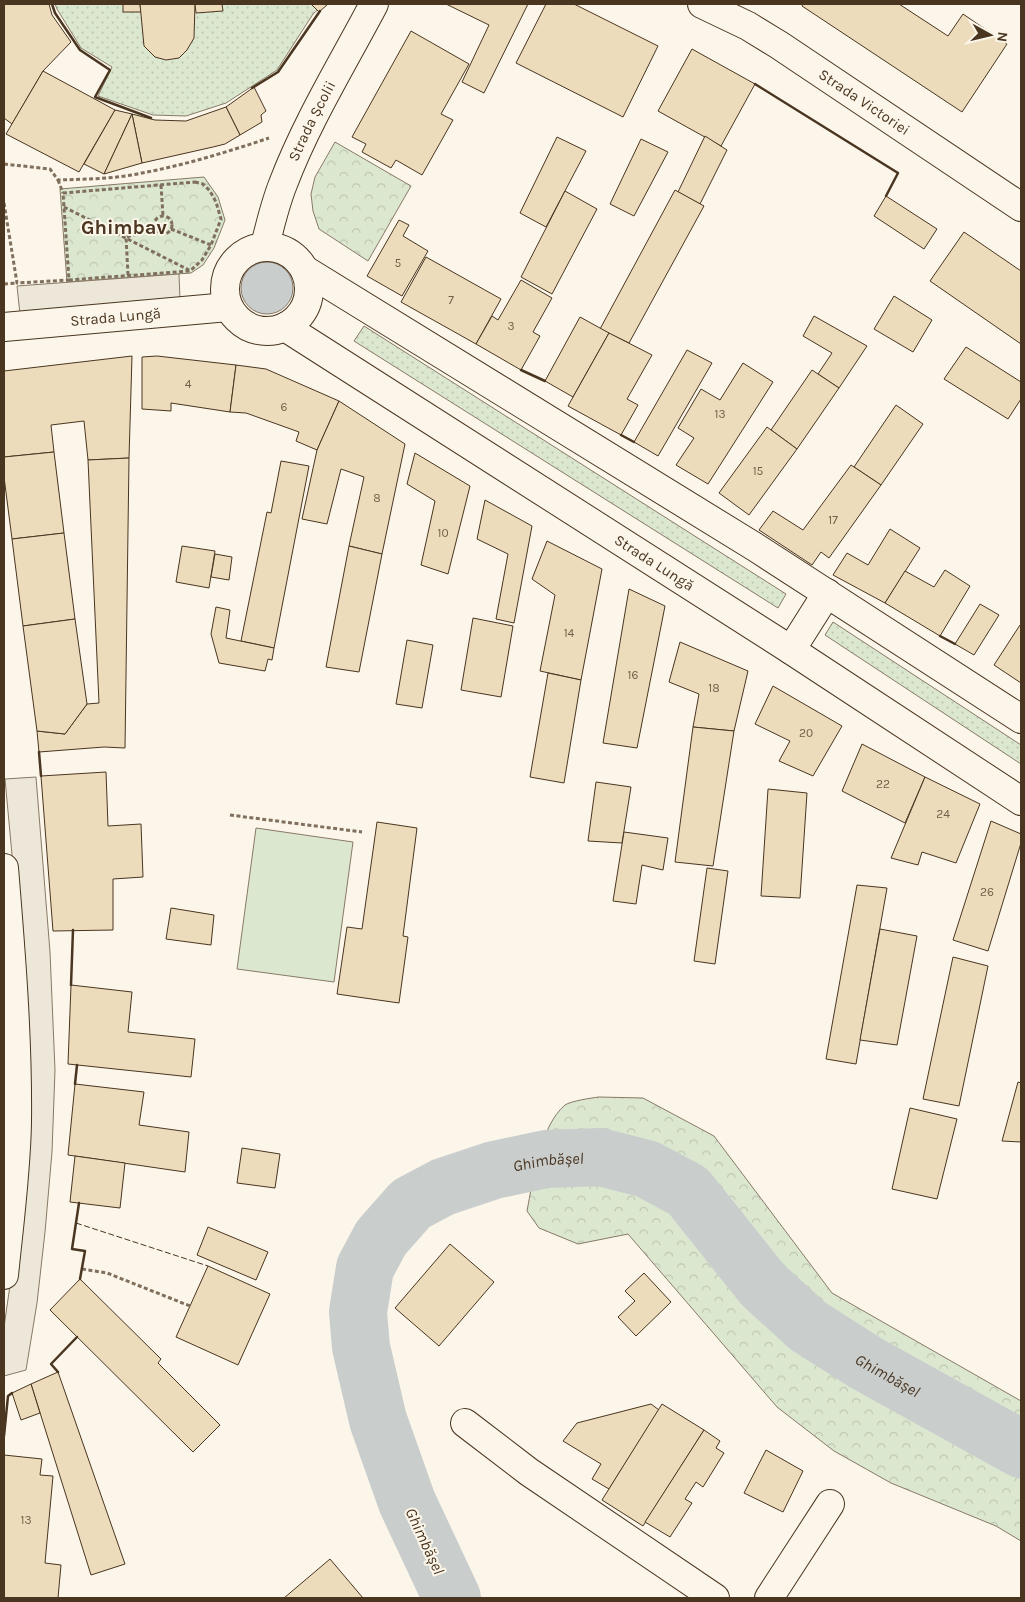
<svg xmlns="http://www.w3.org/2000/svg" width="1025" height="1602" font-family="Karla,sans-serif">
  <style>
    .grass { fill: url(#grass-dots); stroke: #887966 }
    .forest { fill: url(#forest-crowns); stroke: #887966 }
    .pitch { fill: #dce7d0; stroke: #887966 }
    .parking { fill: #ede7d9; stroke: #887966 }
    .water { fill: #c9cecd; stroke: #887966 }
    .lines { fill: none; stroke-linecap: round; stroke-linejoin: round }
    .river { stroke: #c9cecd; stroke-width: 58 }
    .building { fill: #ecdcbc; stroke: #4a3520 }
    .street-casing { stroke: #4a3520; stroke-width: 30 }
    .secondary-casing { stroke: #4a3520; stroke-width: 30 }
    .path { stroke: #7f6f5c; stroke-width: 3; stroke-dasharray: 4 2.5; stroke-linecap: butt }
    .street { stroke: #fbf6e9; stroke-width: 28 }
    .secondary { stroke: #fbf6e9; stroke-width: 28 }
    .fence { stroke: #4a3520; stroke-width: 1; stroke-dasharray: 6 2.5; stroke-linecap: butt }
    .wall { stroke: #4a3520; stroke-width: 2.5 }
    .labels { text-anchor: middle; dominant-baseline: central; stroke-width: 4; stroke-linejoin: round; paint-order: stroke }
    .number-label { font-size: 12px; fill: #725f47 }
    .street-label { font-size: 15px; fill: #4a3520; stroke: #fbf6e9 }
    .water-label { font-size: 16px; font-style: italic; fill: #4a3520; stroke: #fbf6e9 }
    .district-label { font-size: 20px; font-weight: bold; fill: #4a3520; stroke: #fbf6e9 }
  </style>
  <defs>
    <pattern id="grass-dots" width="8" height="8" patternUnits="userSpaceOnUse" patternTransform="scale(1.25)"><rect width="8" height="8" fill="#dce7d0"/><path d="M2 2h.1M6 6h.1" fill="none" stroke="#bec7b2" stroke-width="1.8" stroke-linecap="round"/></pattern>
    <pattern id="forest-crowns" width="20" height="18" patternUnits="userSpaceOnUse" patternTransform="scale(1.25)"><rect width="20" height="18" fill="#dce7d0"/><path d="M2 6a3 3 0 1 1 6 0M12 15a3 3 0 1 1 6 0" fill="none" stroke="#bec7b2"/></pattern>
  </defs>
  <rect width="100%" height="100%" fill="#fbf6e9"/>
  <g class="grass">
    <polygon points="55,4 324,4 313,14 277,70 226,103 186,116 153,115 98,96 112,67 81,48 57,9"/>
    <polygon points="364,326 786,594 778,608 354,341"/>
    <polygon points="833,622 1021,745 1021,764 825,635"/>
  </g>
  <g class="forest">
    <polygon points="335,142 411,186 368,261 319,229 313,211 311,194 315,177"/>
    <polygon points="204,177 218,197 225,220 214,248 203,265 191,273 67,282 60,189"/>
    <path d="M599,1097l44,1 71,38 118,157 189,108v140l-25,-15 -105,-43 -57,-32 -57,-44 -149,-173 -50,10 -39,-16 -12,-17c6,-31 13,-85 38,-106 6,-4 26,-7 34,-8z"/>
  </g>
  <polygon class="pitch" points="256,828 353,842 334,982 237,969"/>
  <g class="parking">
    <polygon points="179,274 180,300 20,314 17,286"/>
    <polygon points="36,777 50,952 55,1070 52,1152 45,1232 37,1303 26,1370 4,1376 4,1327 18,1230 16,898 5,779"/>
  </g>
  <circle class="water" cx="267" cy="288" r="26"/>
  <g class="lines">
    <path class="river" id="s1" d="M452,1598l-45,-96 -29,-82 -17,-73 -3,-35 7,-44 16,-30 30,-34 32,-17 51,-17 52,-11 54,-2 47,12 41,22 75,94 45,41 58,37 155,86"/>
  </g>
  <g class="building">
    <polygon points="4,4 49,4 52,15 71,42 43,71 12,124 4,118"/>
    <polygon points="123,4 140,4 141,12 123,12"/>
    <polygon points="140,4 195,4 194,38 187,50 179,58 166,60 155,57 144,46"/>
    <polygon points="195,4 222,4 223,11 196,13"/>
    <polygon points="311,4 328,4 319,12"/>
    <polygon points="446,4 528,4 484,93 462,82 489,25"/>
    <polygon points="546,4 574,4 658,46 623,117 516,63"/>
    <polygon points="803,4 899,4 948,36 963,14 1007,44 962,112 802,6"/>
    <polygon points="411,31 469,64 441,114 453,120 422,175 396,160 391,168 362,152 366,144 352,137"/>
    <polygon points="692,49 755,84 721,146 658,111"/>
    <polygon points="43,71 115,110 79,172 6,134"/>
    <polygon points="254,87 266,111 261,115 262,122 240,135 226,107"/>
    <polygon points="226,107 240,135 225,144 213,147 142,163 132,114 155,120 186,121"/>
    <polygon points="115,110 132,114 104,174 84,164"/>
    <polygon points="132,114 142,163 104,174"/>
    <polygon points="705,136 727,150 700,204 678,192"/>
    <polygon points="557,137 586,151 546,227 520,213"/>
    <polygon points="641,139 668,152 634,216 610,204"/>
    <polygon points="675,190 704,206 629,343 600,329"/>
    <polygon points="565,191 597,209 552,294 521,277"/>
    <polygon points="886,196 937,229 924,249 874,216"/>
    <polygon points="399,220 409,225 403,236 428,251 402,296 367,276"/>
    <polygon points="964,232 1021,271 1021,344 930,281"/>
    <polygon points="426,257 501,299 476,344 401,302"/>
    <polygon points="521,280 552,298 533,332 540,336 521,370 476,344 492,316 498,320"/>
    <polygon points="894,296 932,320 913,352 874,329"/>
    <polygon points="814,316 867,346 839,388 818,374 832,353 803,336"/>
    <polygon points="580,317 609,333 573,397 545,381"/>
    <polygon points="609,333 652,355 627,399 638,405 621,435 568,406"/>
    <polygon points="966,347 1021,382 1021,399 1008,419 944,379"/>
    <polygon points="687,350 712,363 658,456 634,442"/>
    <polygon points="132,356 129,458 88,460 84,421 51,425 54,452 4,457 4,371"/>
    <polygon points="157,356 236,365 230,412 171,403 171,411 142,409 142,357"/>
    <polygon points="743,363 773,382 708,484 676,465 694,438 678,428 701,389 720,400"/>
    <polygon points="236,365 266,369 339,401 317,450 296,441 299,432 246,413 230,412"/>
    <polygon points="812,370 839,388 797,449 771,430"/>
    <polygon points="339,401 405,444 382,554 349,546 364,477 341,469 327,524 302,519 317,450"/>
    <polygon points="896,405 923,424 881,485 854,467"/>
    <polygon points="767,427 797,449 749,515 719,493"/>
    <polygon points="54,452 64,533 12,539 4,477 4,457"/>
    <polygon points="415,453 470,486 448,574 421,565 435,501 407,484"/>
    <polygon points="129,458 125,748 104,747 39,752 37,731 65,734 87,704 99,703 88,460"/>
    <polygon points="281,461 309,466 274,648 241,641 267,512 271,513"/>
    <polygon points="851,465 881,485 829,558 821,552 812,565 759,530 773,511 803,530"/>
    <polygon points="485,500 532,526 514,623 496,619 508,554 477,539"/>
    <polygon points="890,529 920,548 885,603 833,575 847,553 868,565"/>
    <polygon points="64,533 75,619 23,626 12,539"/>
    <polygon points="547,541 602,569 581,680 540,671 555,595 532,579"/>
    <polygon points="182,546 215,551 209,588 176,582"/>
    <polygon points="349,546 382,554 359,672 326,667"/>
    <polygon points="215,554 232,557 229,580 211,577"/>
    <polygon points="945,570 970,586 940,636 885,603 905,571 934,587"/>
    <polygon points="629,589 665,606 637,748 603,743"/>
    <polygon points="980,604 999,615 974,655 955,644"/>
    <polygon points="216,607 230,610 226,638 274,648 272,660 268,659 265,671 219,663 211,634"/>
    <polygon points="473,618 513,626 501,697 461,690"/>
    <polygon points="75,619 87,704 65,734 37,731 23,626"/>
    <polygon points="1020,625 1021,626 1021,683 994,665"/>
    <polygon points="407,640 433,645 422,708 396,704"/>
    <polygon points="680,642 748,671 734,731 693,727 699,694 669,682"/>
    <polygon points="548,673 581,680 564,783 530,777"/>
    <polygon points="773,686 842,726 813,776 779,761 790,741 755,724"/>
    <polygon points="693,727 734,731 713,866 675,862"/>
    <polygon points="862,744 925,777 905,823 842,791"/>
    <polygon points="106,772 108,826 141,824 143,877 113,879 113,930 53,931 41,776"/>
    <polygon points="925,777 980,804 956,863 922,852 918,865 891,858"/>
    <polygon points="596,782 631,787 622,843 588,841"/>
    <polygon points="768,789 807,793 800,898 761,896"/>
    <polygon points="991,821 1021,834 1021,843 988,951 953,940"/>
    <polygon points="377,822 417,828 403,936 408,937 399,1003 337,994 347,927 362,929"/>
    <polygon points="624,832 668,838 663,870 642,865 636,904 613,901"/>
    <polygon points="707,868 728,871 715,964 694,961"/>
    <polygon points="857,885 887,888 856,1064 826,1059"/>
    <polygon points="171,908 214,915 211,945 166,939"/>
    <polygon points="880,929 917,936 897,1045 860,1040"/>
    <polygon points="953,957 988,966 959,1106 923,1099"/>
    <polygon points="71,985 132,992 128,1032 195,1039 191,1077 68,1064"/>
    <polygon points="1018,1082 1021,1083 1021,1142 1002,1141"/>
    <polygon points="75,1084 144,1092 139,1125 189,1132 185,1172 68,1155"/>
    <polygon points="910,1108 957,1119 937,1199 892,1189"/>
    <polygon points="242,1148 280,1154 275,1188 237,1183"/>
    <polygon points="75,1156 125,1163 120,1208 70,1202"/>
    <polygon points="208,1227 268,1252 256,1280 197,1255"/>
    <polygon points="450,1244 494,1282 439,1346 395,1308"/>
    <polygon points="208,1266 270,1294 238,1365 176,1337"/>
    <polygon points="644,1273 671,1302 636,1336 618,1317 635,1301 625,1291"/>
    <polygon points="80,1279 161,1359 158,1363 220,1425 193,1452 50,1310"/>
    <polygon points="58,1372 125,1564 91,1575 31,1384"/>
    <polygon points="31,1384 40,1413 21,1420 12,1393"/>
    <polygon points="651,1404 659,1410 609,1489 592,1479 601,1464 563,1441 577,1423"/>
    <polygon points="662,1404 704,1430 643,1526 602,1500"/>
    <polygon points="704,1430 720,1441 716,1448 724,1453 703,1487 696,1482 685,1499 692,1503 670,1537 645,1522"/>
    <polygon points="766,1450 803,1471 783,1512 744,1493"/>
    <polygon points="4,1455 42,1459 40,1475 53,1476 45,1563 61,1565 58,1598 4,1598"/>
    <polygon points="330,1559 363,1598 284,1598"/>
  </g>
  <g class="lines">
    <defs>
      <g id="street">
        <path id="s2" d="M702,4l46,22 31,19 242,162"/>
        <path id="s3" d="M265,246c5,-21 10,-42 18,-62 24,-63 60,-121 91,-180"/>
        <polyline points="465,1423 529,1472 715,1598"/>
        <polyline points="769,1598 830,1504"/>
      </g>
      <g id="secondary">
        <circle cx="267" cy="289" r="42"/>
        <polyline points="305,270 755,547 1021,719"/>
        <path id="s4" d="M4,327l224,-20"/>
        <path id="s5" d="M285,327l506,323 230,151"/>
        <polyline points="791,650 827,593"/>
        <path d="M4,868c7,85 14,170 13,255 -1,51 -8,102 -13,152"/>
      </g>
    </defs>
    <use href="#street" class="street-casing"/>
    <use href="#secondary" class="secondary-casing"/>
    <g class="path">
      <path d="M4,164l46,5 8,11c28,-1 57,-1 84,-7 43,-8 85,-21 127,-35"/>
      <polyline points="58,180 63,193"/>
      <polygon points="195,182 203,184 210,191 216,202 221,219 211,245 202,260 190,271 69,280 63,193"/>
      <polyline points="161,185 163,216"/>
      <polyline points="4,203 17,283 69,280"/>
      <polyline points="64,207 189,270"/>
      <circle cx="163" cy="225" r="9"/>
      <polyline points="171,229 211,245"/>
      <polyline points="128,275 126,237 155,229"/>
      <polyline points="4,284 17,283"/>
      <polyline points="230,815 362,832"/>
      <polyline points="82,1269 107,1273 190,1306"/>
    </g>
    <use href="#street" class="street"/>
    <use href="#secondary" class="secondary"/>
    <polyline class="fence" points="76,1223 208,1266"/>
    <g class="wall">
      <polyline points="52,4 55,13 80,50 110,70 95,97 151,118"/>
      <polyline points="755,84 898,173 886,196"/>
      <polyline points="252,88 278,72 320,11"/>
      <polyline points="521,370 545,381"/>
      <polyline points="621,435 634,442"/>
      <polyline points="940,636 955,644"/>
      <polyline points="39,752 41,776"/>
      <polyline points="71,985 73,930"/>
      <polyline points="75,1084 77,1065"/>
      <polyline points="79,1203 72,1249 85,1251 80,1279"/>
      <polyline points="58,1372 51,1364 77,1337"/>
      <polyline points="4,1436 8,1396 12,1393"/>
    </g>
  </g>
  <g class="labels">
    <g class="number-label">
      <text x="398" y="263">5</text>
      <text x="451" y="300">7</text>
      <text x="511" y="326">3</text>
      <text x="188" y="384">4</text>
      <text x="284" y="407">6</text>
      <text x="720" y="414">13</text>
      <text x="758" y="471">15</text>
      <text x="377" y="498">8</text>
      <text x="833" y="520">17</text>
      <text x="443" y="533">10</text>
      <text x="569" y="633">14</text>
      <text x="633" y="675">16</text>
      <text x="714" y="688">18</text>
      <text x="806" y="733">20</text>
      <text x="883" y="784">22</text>
      <text x="943" y="814">24</text>
      <text x="987" y="892">26</text>
      <text x="26" y="1520">13</text>
    </g>
    <g class="street-label">
      <text stroke="none"><textPath href="#s2" startOffset="190">Strada Victoriei</textPath></text>
      <text stroke="none"><textPath href="#s3" startOffset="134">Strada Școlii</textPath></text>
      <text stroke="none"><textPath href="#s4" startOffset="112">Strada Lungă</textPath></text>
      <text stroke="none"><textPath href="#s5" startOffset="438">Strada Lungă</textPath></text>
    </g>
    <g class="water-label">
      <text stroke="none"><textPath href="#s1" startOffset="572">Ghimbășel</textPath></text>
      <text stroke="none"><textPath href="#s1" startOffset="994">Ghimbășel</textPath></text>
      <text transform="translate(425 1541) rotate(65)">Ghimbășel</text>
    </g>
    <g class="district-label">
      <text x="124" y="227">Ghimbav</text>
    </g>
  </g>
  <rect width="1025" height="1602" fill="none" stroke="#4a3520" stroke-width="10"/>
  <g transform="translate(990 35) rotate(98)" stroke="#fbf6e9" stroke-width="4" paint-order="stroke">
  <path d="M0-4L9 19L0 12L-9 19Z" fill="#4a3520"/>
  <text y="-8" font-size="14" font-weight="bold" text-anchor="middle" fill="#4a3520">N</text>
  </g>
</svg>
